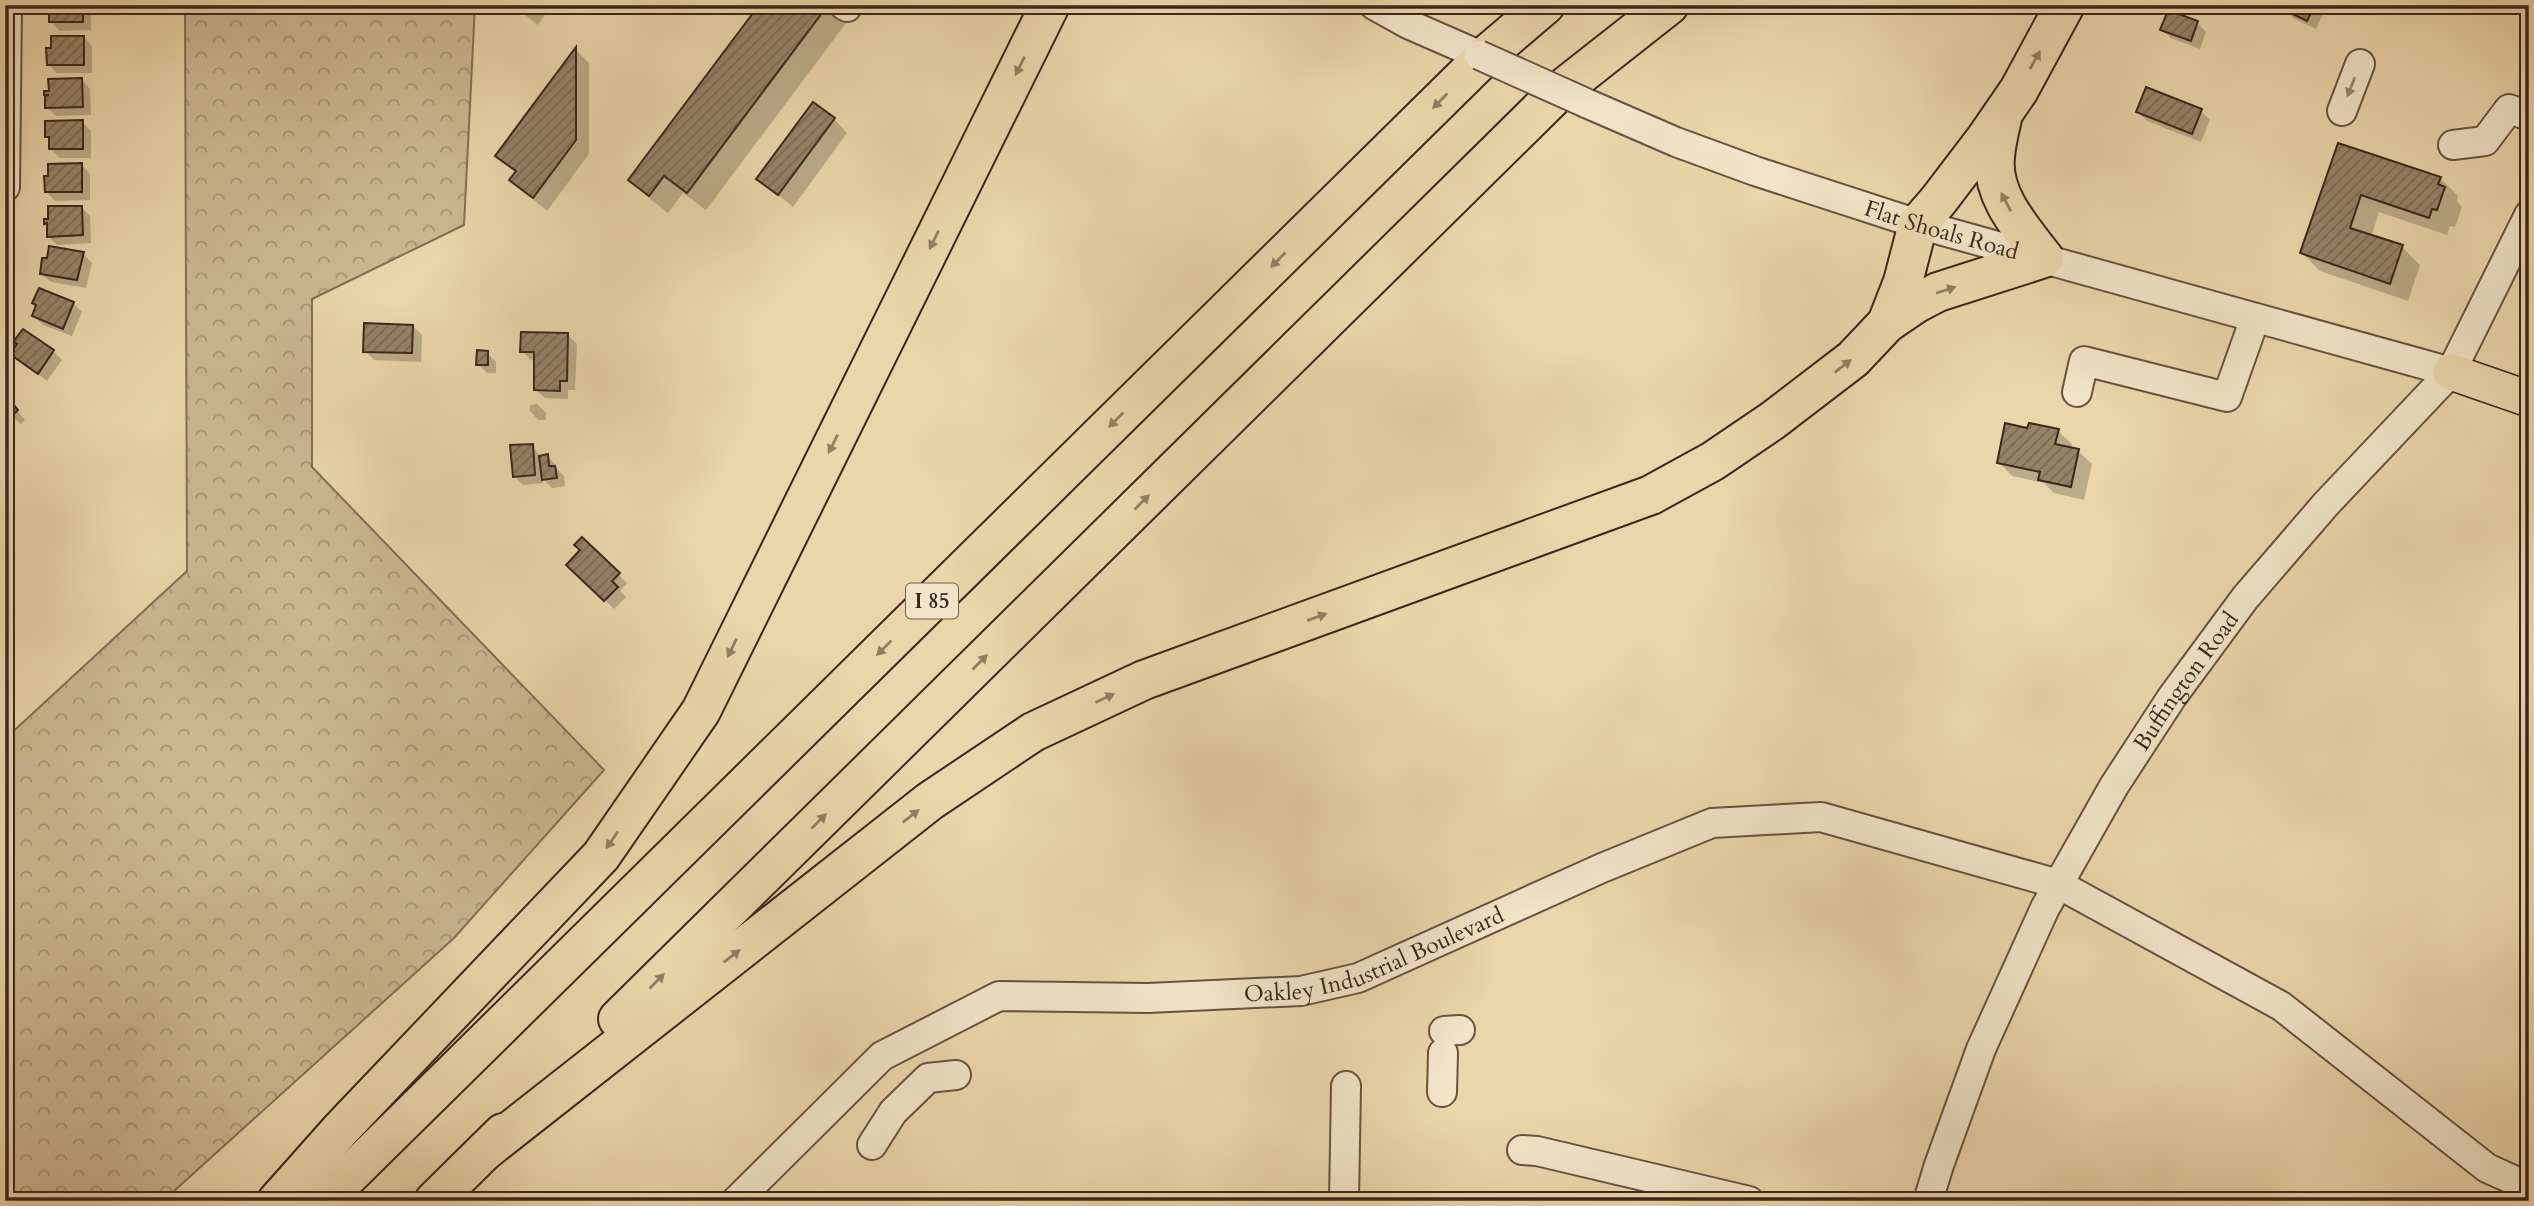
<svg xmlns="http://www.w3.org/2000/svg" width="2534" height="1206" font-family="Cardo,serif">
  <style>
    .forest { fill: url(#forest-crowns); stroke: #846f58; stroke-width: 2 }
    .shadow { fill: #0003 }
    .building { fill: url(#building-hatch); stroke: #3c261e; stroke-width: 2 }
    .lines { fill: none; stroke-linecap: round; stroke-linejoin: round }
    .minor-casing { stroke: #685241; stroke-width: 32 }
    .major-casing { stroke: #3c261e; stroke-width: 38 }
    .highway-casing { stroke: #3c261e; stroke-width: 42 }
    .minor { stroke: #f1e4c8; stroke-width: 28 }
    .major { stroke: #ead6aa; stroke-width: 35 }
    .highway { stroke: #ead6aa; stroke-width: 38 }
    .minor-bridge-casing { stroke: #685241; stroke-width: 32; stroke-linecap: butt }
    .minor-bridge { stroke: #f1e4c8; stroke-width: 28 }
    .oneway { fill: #937e64 }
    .oneway2 { fill: #968573 }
    .labels { text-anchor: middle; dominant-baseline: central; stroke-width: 5; stroke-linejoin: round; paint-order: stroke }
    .shield { fill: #f1e4c8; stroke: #725f51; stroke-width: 2 }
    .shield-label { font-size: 21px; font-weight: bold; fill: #3c261e }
    .street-label { font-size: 23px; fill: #3c261e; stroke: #f1e4c8 }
  </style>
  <defs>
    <pattern id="forest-crowns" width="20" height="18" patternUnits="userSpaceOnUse" patternTransform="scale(1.75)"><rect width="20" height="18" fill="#ccb892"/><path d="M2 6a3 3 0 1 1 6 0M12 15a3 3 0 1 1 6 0" fill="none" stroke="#a79577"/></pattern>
    <pattern id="building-hatch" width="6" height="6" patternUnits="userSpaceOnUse" patternTransform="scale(1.75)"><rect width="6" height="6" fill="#968267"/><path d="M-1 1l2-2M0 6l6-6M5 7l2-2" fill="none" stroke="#7c6a54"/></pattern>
  </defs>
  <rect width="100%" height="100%" fill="#ead6aa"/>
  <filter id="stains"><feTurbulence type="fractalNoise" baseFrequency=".00286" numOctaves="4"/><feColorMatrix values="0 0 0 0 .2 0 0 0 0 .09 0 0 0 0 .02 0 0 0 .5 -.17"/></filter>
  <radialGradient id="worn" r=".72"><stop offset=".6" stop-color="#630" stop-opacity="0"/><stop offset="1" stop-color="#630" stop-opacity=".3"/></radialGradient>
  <polygon class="forest" points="185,5 475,5 464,225 312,299 312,467 604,770 454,938 163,1201 5,1201 5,739 187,571"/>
  <g class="shadow">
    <polygon points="51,5 91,5 91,30 60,31 51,22 56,14"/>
    <polygon points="512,5 552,5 538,25"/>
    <polygon points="761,5 828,5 846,23 706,210 683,193 668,213 649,198 631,180"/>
    <polygon points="2286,5 2318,5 2324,12 2316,29 2293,18 2284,9"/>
    <polygon points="2197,23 2206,32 2200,49 2171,38 2162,30"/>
    <polygon points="84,37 92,46 92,73 57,73 48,64"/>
    <polygon points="576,50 589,63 589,154 547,211 511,180 516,173 498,156"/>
    <polygon points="82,80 90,89 91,115 56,116 47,107 46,93"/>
    <polygon points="2201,111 2210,120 2201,142 2147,121 2138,112"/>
    <polygon points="834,119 847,133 793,207 759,179"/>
    <polygon points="82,122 91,131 91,158 60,158 51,149 51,141 46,136"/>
    <polygon points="2339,145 2440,178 2458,196 2457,201 2462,207 2455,227 2450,226 2447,235 2379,212 2371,237 2402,247 2420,265 2408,301 2320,271 2302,253"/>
    <polygon points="82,165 90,174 90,200 55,201 46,192"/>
    <polygon points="82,208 90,216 91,243 57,245 48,236 48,226 46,223"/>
    <polygon points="83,254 92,263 86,288 51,282 42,274"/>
    <polygon points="73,303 82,312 72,336 43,325 34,316"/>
    <polygon points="413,326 422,335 421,362 374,360 365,351"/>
    <polygon points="568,335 577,344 575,390 568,390 568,399 545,398 536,390 536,360 531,360 522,351"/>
    <polygon points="53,351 62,360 47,381 12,354"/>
    <polygon points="487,353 496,362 496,373 487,373 478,364"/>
    <polygon points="5,397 25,420 21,424 14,418 5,426"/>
    <polygon points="537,404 546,413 546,420 538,420 530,411 530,405"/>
    <polygon points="2029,430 2058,431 2072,444 2071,449 2078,451 2092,464 2084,500 2054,493 2044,483 2012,476 1999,462"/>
    <polygon points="532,446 541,457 547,456 556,465 557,469 564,476 565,486 552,488 542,478 543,483 523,485 514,476"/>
    <polygon points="582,539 627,583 620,591 626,597 614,609 568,565 582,550"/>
  </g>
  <g class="building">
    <polygon points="49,5 83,5 83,22 49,22 49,12 53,12 53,9 49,9"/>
    <polygon points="759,5 828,5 687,193 664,176 649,196 628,180"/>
    <polygon points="2284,5 2315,5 2307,21 2282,9"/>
    <polygon points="2168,10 2198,21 2191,41 2160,30"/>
    <polygon points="51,36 84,36 84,65 47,65 46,48 51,48"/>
    <polygon points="576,47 576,140 533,198 509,180 516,171 495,156"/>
    <polygon points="82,78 83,107 45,108 45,96 49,95 44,95 44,91 49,91 48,79"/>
    <polygon points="2146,87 2202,109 2192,134 2136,112"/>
    <polygon points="813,102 835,118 778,195 756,179"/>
    <polygon points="83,120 83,149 49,149 49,137 45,137 45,121"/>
    <polygon points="2338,143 2441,177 2438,184 2445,187 2437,210 2432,209 2429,218 2361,195 2350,228 2403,245 2390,284 2300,253"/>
    <polygon points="82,163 82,192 45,192 44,176 48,176 48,164"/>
    <polygon points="48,206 82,206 83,235 47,237 47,223 44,224 44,219 48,219"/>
    <polygon points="49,246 84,252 77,280 40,274 42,258 47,258"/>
    <polygon points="39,288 74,302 63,329 32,316 36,305 32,303"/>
    <polygon points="364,323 413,325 412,353 363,352"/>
    <polygon points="23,329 54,350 38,374 10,354 17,344 13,342"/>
    <polygon points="521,332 568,333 567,381 560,381 560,391 534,390 534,352 520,352"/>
    <polygon points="477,350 488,351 488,365 476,365"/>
    <polygon points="5,395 18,410 11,417 5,411"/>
    <polygon points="2005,423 2027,428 2029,423 2059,429 2055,444 2079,449 2071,487 2038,480 2040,472 1997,463"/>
    <polygon points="533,444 535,475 513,477 510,445"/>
    <polygon points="548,454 549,466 555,466 557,478 542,480 539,456"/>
    <polygon points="582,537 620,573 612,581 618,587 604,601 566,565 580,550 574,545"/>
  </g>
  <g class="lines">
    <defs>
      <g id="minor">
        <polyline points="844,5 847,7"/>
        <polyline points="1374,5 1408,24 1479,55"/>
        <path id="s1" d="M1586,103l90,39 79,29 163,53 533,148"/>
        <polyline points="2342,111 2360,64"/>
        <polyline points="2453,145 2485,141 2509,109 2529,116"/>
        <polyline points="5,187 7,5"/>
        <polyline points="2077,392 2084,361 2227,397 2255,318"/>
        <polyline points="1444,1031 1460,1030"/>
        <polyline points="1442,1092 1443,1053"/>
        <polyline points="872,1145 893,1112 928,1078 956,1075"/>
        <polyline points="1522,1150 1537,1151 1749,1201"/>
        <path id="s2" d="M736,1201l146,-145 117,-60 149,2 153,-7 57,-13 244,-110 110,-45 109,-6 237,67 223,122 206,162 42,19"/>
        <polyline points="1344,1201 1346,1086"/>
        <path id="s3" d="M1928,1201l11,-36 42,-116 64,-141 69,-122 58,-89 73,-99 81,-94 125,-132 78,-157"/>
      </g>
      <polyline id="major" points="2451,372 2529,399"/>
      <g id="highway">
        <polyline points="1887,323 1903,282 1918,224 1938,201 1986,138 2019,90 2065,5"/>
        <polyline points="618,1019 1556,94 1669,5"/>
        <path d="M486,1150l444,-349 103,-69 111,-52 507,-185 62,-34 59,-40 81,-62 34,-36 28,-19 23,-12 106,-34c-22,-29 -53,-62 -49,-101 1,-15 5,-29 8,-43"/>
        <polyline points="277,1201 341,1129 601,856 701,711 1050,5"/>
        <polyline points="323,1201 1484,57 1545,5"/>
        <polyline points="434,1201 503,1133"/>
      </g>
    </defs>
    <use href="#minor" class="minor-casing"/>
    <use href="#major" class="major-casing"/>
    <use href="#highway" class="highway-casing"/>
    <use href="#minor" class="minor"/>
    <use href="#major" class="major"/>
    <use href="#highway" class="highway"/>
    <defs>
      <polyline id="minor-bridge" points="1479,55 1586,103"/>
    </defs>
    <use href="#minor-bridge" class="minor-bridge-casing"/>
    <use href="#minor-bridge" class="minor-bridge"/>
  </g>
  <defs><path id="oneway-solid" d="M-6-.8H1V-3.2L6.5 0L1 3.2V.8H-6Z" transform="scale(1.75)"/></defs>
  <g class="oneway">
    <use href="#oneway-solid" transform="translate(2035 60) rotate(-61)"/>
    <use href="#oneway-solid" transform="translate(1020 66) rotate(116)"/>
    <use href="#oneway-solid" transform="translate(1440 101) rotate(135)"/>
    <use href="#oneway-solid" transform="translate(2006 202) rotate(-118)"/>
    <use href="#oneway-solid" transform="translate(934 240) rotate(116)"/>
    <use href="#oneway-solid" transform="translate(1278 260) rotate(135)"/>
    <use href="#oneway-solid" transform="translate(1946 290) rotate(-18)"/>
    <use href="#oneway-solid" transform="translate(1843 366) rotate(-38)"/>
    <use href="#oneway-solid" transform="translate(1116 420) rotate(135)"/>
    <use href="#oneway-solid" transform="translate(833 444) rotate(116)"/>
    <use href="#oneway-solid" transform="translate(1142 502) rotate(-45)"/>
    <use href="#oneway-solid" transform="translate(1317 617) rotate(-20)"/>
    <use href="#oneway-solid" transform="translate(732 648) rotate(116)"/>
    <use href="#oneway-solid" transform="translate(884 648) rotate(135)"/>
    <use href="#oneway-solid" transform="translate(980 662) rotate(-45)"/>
    <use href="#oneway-solid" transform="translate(1105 698) rotate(-25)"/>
    <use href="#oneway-solid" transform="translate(911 816) rotate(-38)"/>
    <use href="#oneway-solid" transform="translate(819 821) rotate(-45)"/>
    <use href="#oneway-solid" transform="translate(612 840) rotate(125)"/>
    <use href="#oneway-solid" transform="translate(732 956) rotate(-38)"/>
    <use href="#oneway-solid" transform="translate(657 981) rotate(-45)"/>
  </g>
  <use class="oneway2" href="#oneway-solid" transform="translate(2351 87) rotate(111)"/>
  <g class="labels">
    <rect class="shield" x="906" y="583.5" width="52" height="35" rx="5"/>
    <g class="shield-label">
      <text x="932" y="601">I 85</text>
    </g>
    <g class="street-label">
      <text stroke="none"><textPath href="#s1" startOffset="378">Flat Shoals Road</textPath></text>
      <text stroke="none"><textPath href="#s3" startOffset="583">Buffington Road</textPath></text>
      <text stroke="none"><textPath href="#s2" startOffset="719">Oakley Industrial Boulevard</textPath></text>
    </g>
  </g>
  <rect width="2534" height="1206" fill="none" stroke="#ead6aa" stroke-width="28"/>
  <rect x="7" y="7" width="2520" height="1192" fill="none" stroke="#3c261e" stroke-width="3.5"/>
  <rect x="14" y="14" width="2506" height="1178" fill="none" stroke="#3c261e" stroke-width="2"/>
  <rect width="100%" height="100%" filter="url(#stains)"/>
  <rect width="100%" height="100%" fill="url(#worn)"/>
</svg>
